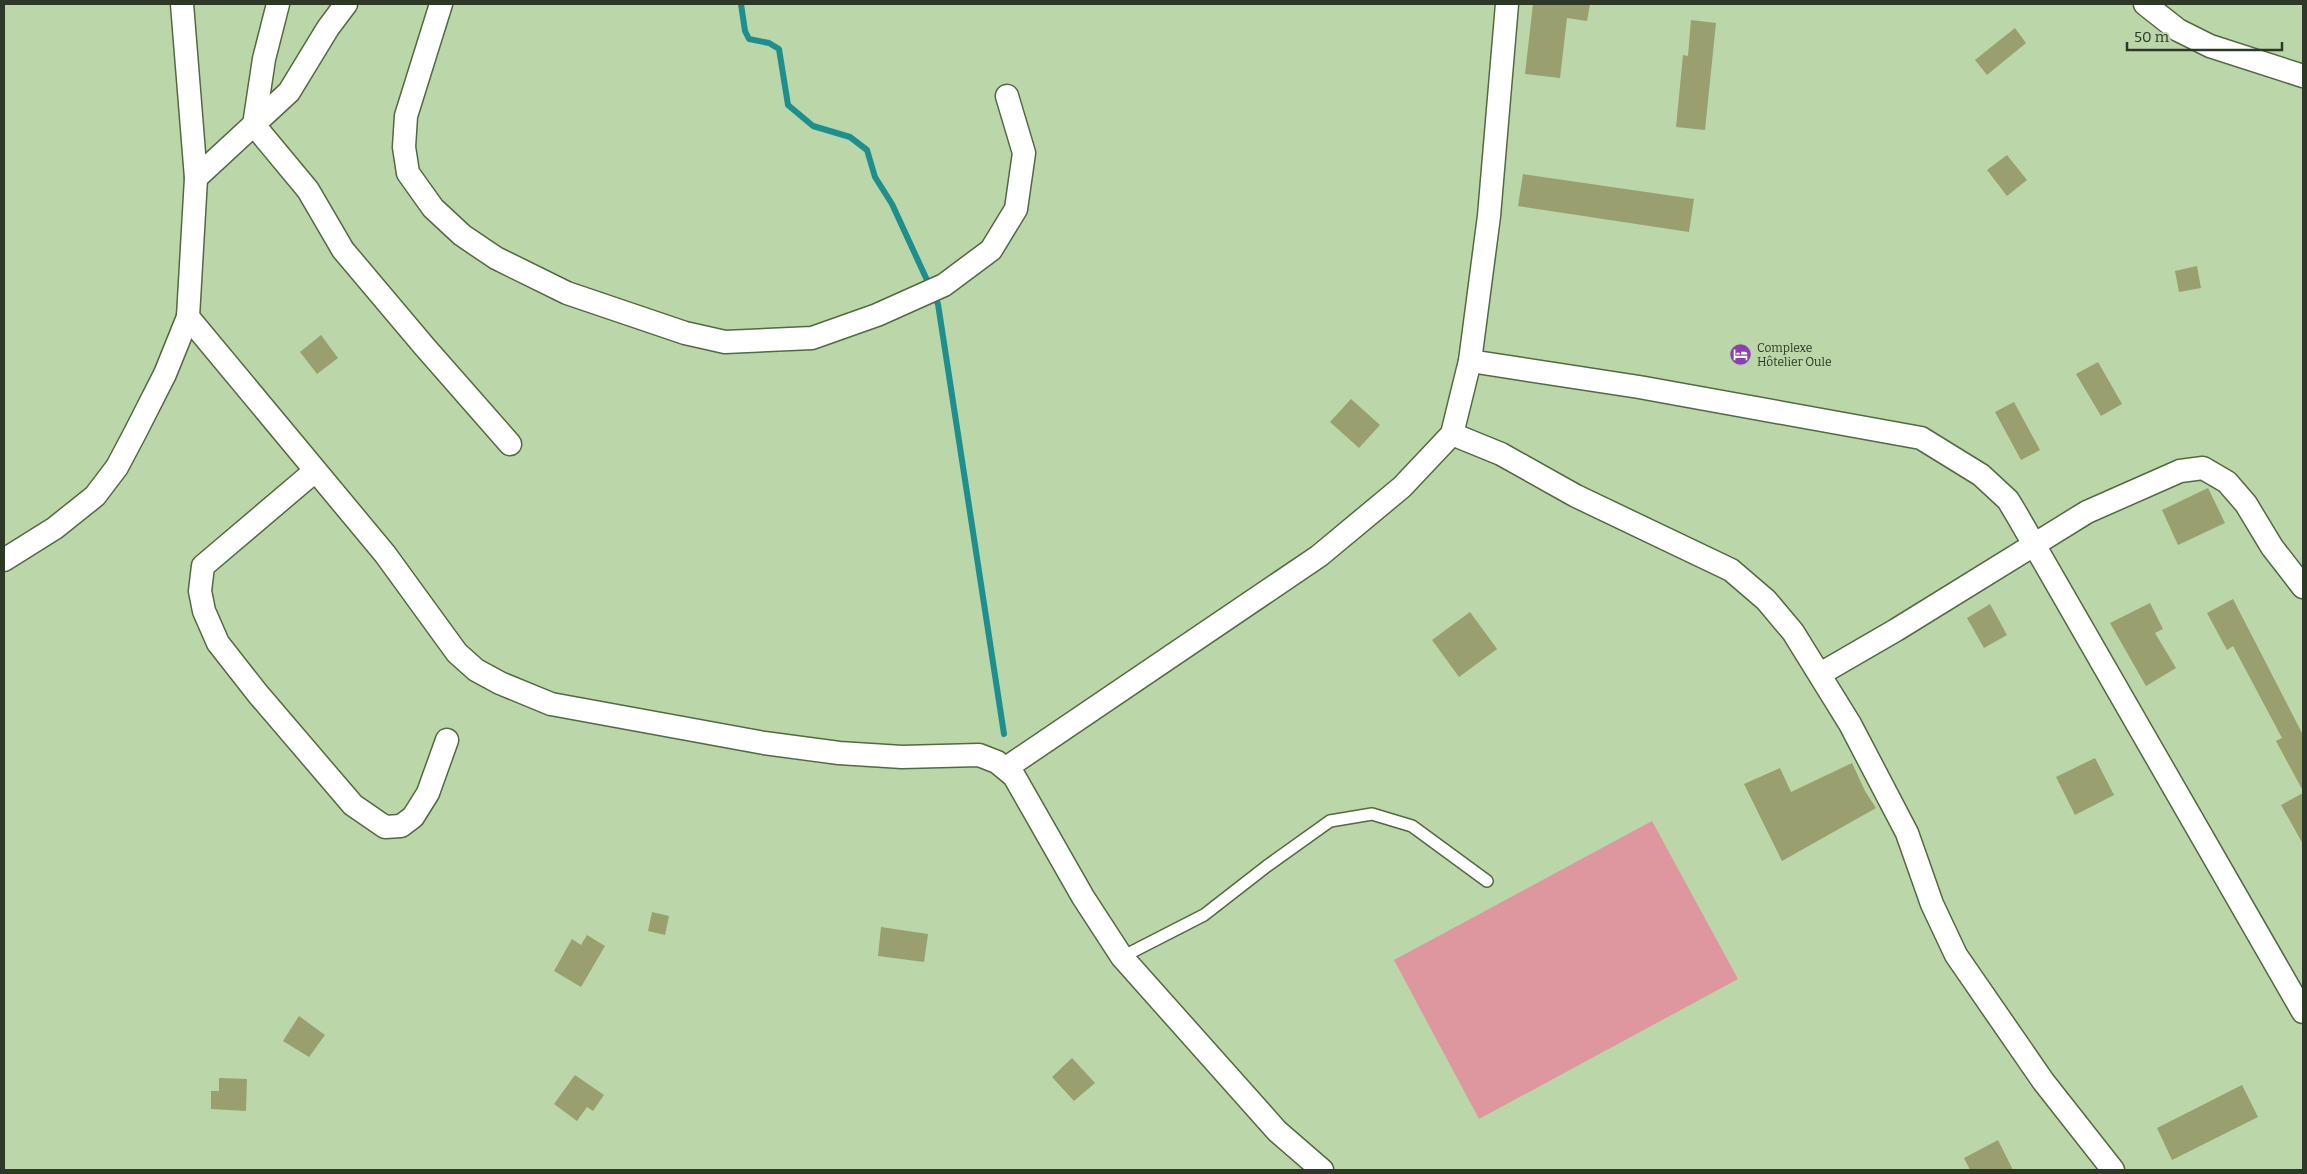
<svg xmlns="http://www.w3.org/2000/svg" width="2307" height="1174" font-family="Bitter,serif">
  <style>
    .green { fill: #de979f }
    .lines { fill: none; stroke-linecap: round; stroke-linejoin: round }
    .stream { stroke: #1f8f8d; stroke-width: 6 }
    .building { fill: #9a9f6f }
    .lane-casing { stroke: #526941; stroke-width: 14 }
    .street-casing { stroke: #526941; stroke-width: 25 }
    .lane { stroke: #fff; stroke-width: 11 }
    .street { stroke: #fff; stroke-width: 22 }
    .labels { text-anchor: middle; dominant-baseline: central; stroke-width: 4.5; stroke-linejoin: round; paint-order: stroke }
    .poi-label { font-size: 12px; fill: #2e3827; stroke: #bbd6a9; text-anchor: start }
  </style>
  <rect width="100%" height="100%" fill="#bbd6a9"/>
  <polygon class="green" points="1652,821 1738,979 1479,1119 1394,960"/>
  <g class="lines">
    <polyline class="stream" points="741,4 745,31 749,39 769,43 779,49 788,105 813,126 850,137 867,150 875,177 892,204 938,304 1004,734"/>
  </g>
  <g class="building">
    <polygon points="1533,4 1590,4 1587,21 1567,18 1560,78 1525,74"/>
    <polygon points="1691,20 1716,23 1705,130 1676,127 1683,55 1688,56"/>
    <polygon points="2015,28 2026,43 1987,75 1975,60"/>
    <polygon points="2007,155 2027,180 2007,196 1987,170"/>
    <polygon points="1523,174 1694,199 1689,232 1518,206"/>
    <polygon points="2197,266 2201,288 2179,292 2175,271"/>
    <polygon points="321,335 338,358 317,374 300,352"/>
    <polygon points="2098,362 2122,404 2101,416 2076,374"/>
    <polygon points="1351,399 1380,425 1359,448 1330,422"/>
    <polygon points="2014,402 2040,450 2021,460 1995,412"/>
    <polygon points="2208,488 2225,523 2178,545 2162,510"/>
    <polygon points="2233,599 2303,735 2303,791 2276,741 2282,738 2233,646 2227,650 2207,613"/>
    <polygon points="2150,603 2163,629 2155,633 2176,668 2146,686 2110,623"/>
    <polygon points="1990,604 2007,635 1984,648 1967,618"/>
    <polygon points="1470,612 1497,649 1459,677 1432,640"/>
    <polygon points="2095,758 2114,795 2075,815 2056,777"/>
    <polygon points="1852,763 1865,791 1876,808 1782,861 1744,784 1780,768 1791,792"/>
    <polygon points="2303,793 2303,844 2281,805"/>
    <polygon points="652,912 669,916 665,935 648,931"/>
    <polygon points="881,927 928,934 924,962 878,956"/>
    <polygon points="587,935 605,946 581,987 554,971 572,939 581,945"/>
    <polygon points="299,1016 325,1035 309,1057 283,1041"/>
    <polygon points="1072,1058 1095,1083 1074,1101 1052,1077"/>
    <polygon points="575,1075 604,1095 593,1111 587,1107 577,1121 554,1104"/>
    <polygon points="219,1078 247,1079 246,1111 211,1109 211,1091 219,1091"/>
    <polygon points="2242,1085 2258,1117 2172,1160 2157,1128"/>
    <polygon points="1998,1140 2013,1170 1970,1170 1964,1158"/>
  </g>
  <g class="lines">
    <defs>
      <polyline id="lane" points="1122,957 1204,915 1267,866 1330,821 1372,814 1412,826 1487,881"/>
      <g id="street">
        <polyline points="278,4 264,59 254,125 308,190 343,250 424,346 510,444"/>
        <polyline points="441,4 406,116 404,147 408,173 433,208 462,235 496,258 567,293 685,333 725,342 812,338 877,315 944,285 991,250 1016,209 1024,153 1007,96"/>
        <polyline points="2145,4 2178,30 2210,46 2303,76"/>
        <polyline points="196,178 289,92 328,28 346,4"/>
        <polyline points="188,317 385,554 457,653 476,670 500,683 551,704 764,743 839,753 902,757 979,755 997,762 1014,776 1083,897 1122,957 1277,1131 1322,1170"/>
        <polyline points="1470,361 1639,387 1921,438 1981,475 2008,500 2017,515 2303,1012"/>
        <polyline points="1452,434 1501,454 1576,496 1731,570 1766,600 1793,632 1850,724 1907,833 1932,904 1956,955 2043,1081 2113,1170"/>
        <polyline points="315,471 203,566 200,591 204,611 218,643 258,694 353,805 385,827 401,826 413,817 428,793 447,740"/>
        <polyline points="4,560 55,528 95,496 117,467 135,433 165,374 188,317 196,178 182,4"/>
        <polyline points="1820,674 1896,630 2087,512 2180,471 2203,468 2227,482 2246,504 2272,547 2303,587"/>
        <polyline points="1006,768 1319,556 1402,487 1452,434 1470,361 1489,216 1507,4"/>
      </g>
    </defs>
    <use href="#lane" class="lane-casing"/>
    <use href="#street" class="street-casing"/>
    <use href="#lane" class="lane"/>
    <use href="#street" class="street"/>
  </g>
  <defs>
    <symbol id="hotel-disc" viewBox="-11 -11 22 22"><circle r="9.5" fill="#8b40b1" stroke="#bbd6a9"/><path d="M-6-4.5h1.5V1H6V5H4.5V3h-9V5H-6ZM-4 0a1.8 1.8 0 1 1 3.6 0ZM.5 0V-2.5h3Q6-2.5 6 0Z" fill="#fff"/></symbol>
  </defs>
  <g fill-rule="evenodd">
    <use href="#hotel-disc" x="1728" y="342" width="25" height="25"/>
  </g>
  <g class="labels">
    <g class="poi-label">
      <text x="1757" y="348">Complexe<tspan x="1757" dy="14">Hôtelier Oule</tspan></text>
    </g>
  </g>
  <rect width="2307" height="1174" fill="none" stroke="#2e3827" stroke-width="10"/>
  <path d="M2127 42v8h155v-8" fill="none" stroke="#2e3827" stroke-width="2.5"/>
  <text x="2134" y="42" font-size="15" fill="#2e3827" stroke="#bbd6a9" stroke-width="4" paint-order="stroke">50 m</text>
</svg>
